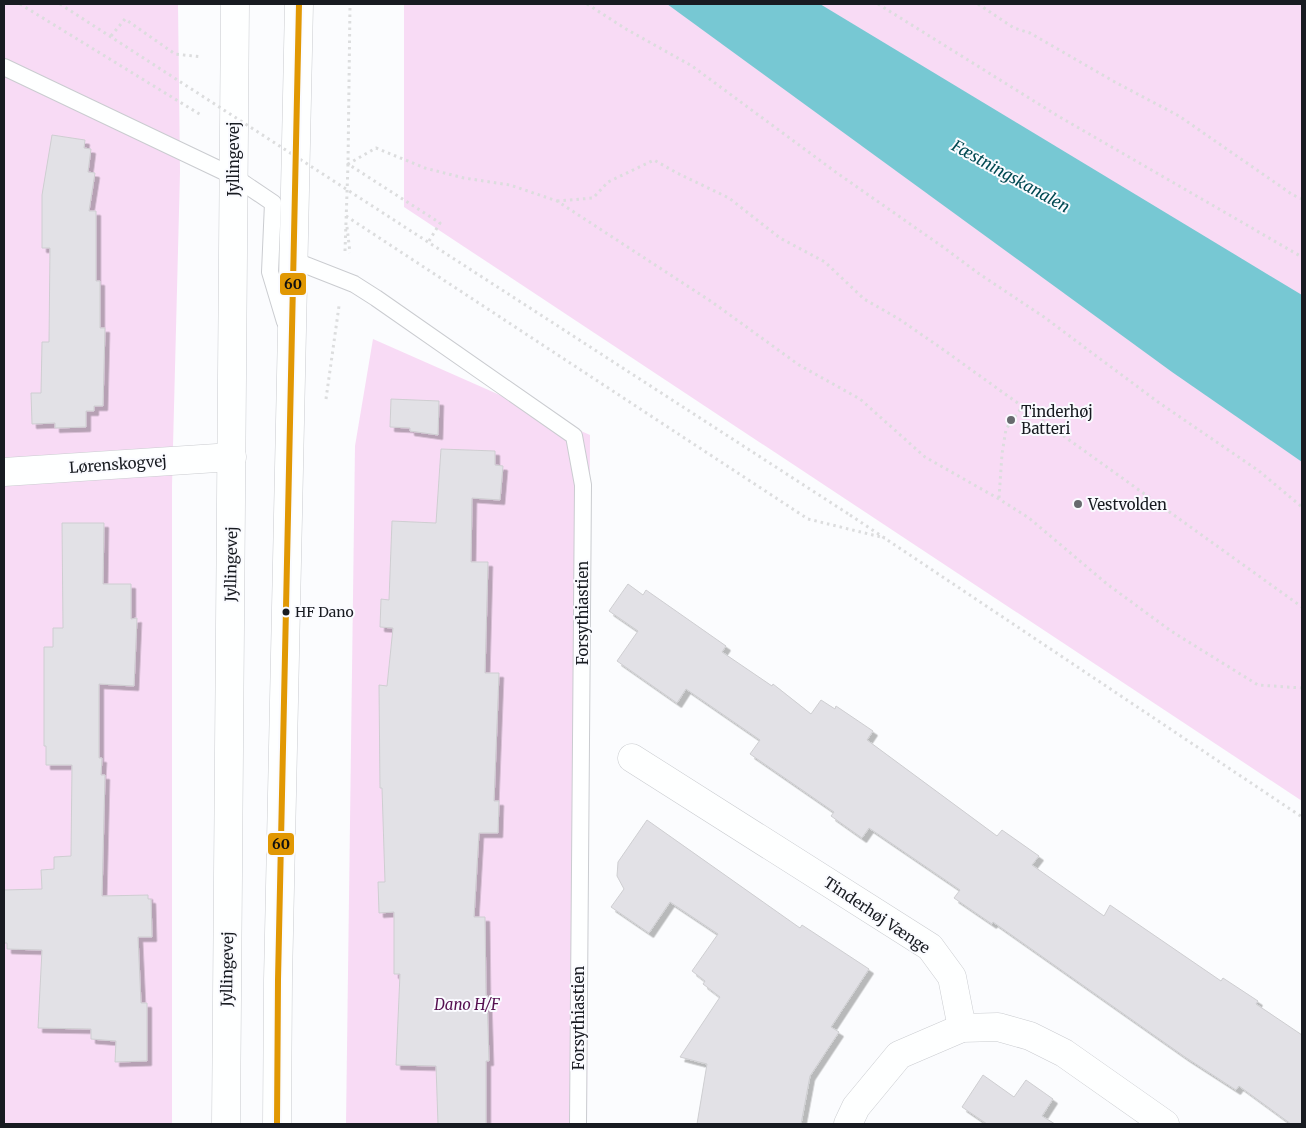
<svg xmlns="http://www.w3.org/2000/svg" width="1306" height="1128" font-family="Merriweather,serif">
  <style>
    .green { fill: #f8dbf5 }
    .water { fill: #77c8d3 }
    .building { fill: #e2e1e6; stroke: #ceced1; filter: url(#shadow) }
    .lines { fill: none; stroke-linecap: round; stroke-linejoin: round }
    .lane-casing { stroke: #caccd0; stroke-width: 18 }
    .street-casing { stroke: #caccd0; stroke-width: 29 }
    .secondary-casing { stroke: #caccd0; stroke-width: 29 }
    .path { stroke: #dcddde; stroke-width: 3; stroke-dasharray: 2.5 4; stroke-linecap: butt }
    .lane { stroke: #feffff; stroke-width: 16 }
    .street { stroke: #feffff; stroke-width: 28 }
    .secondary { stroke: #feffff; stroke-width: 28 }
    .path-bridge { stroke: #dcddde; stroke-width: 3; stroke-dasharray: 2.5 4; stroke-linecap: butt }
    .bus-1-casing { stroke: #fafbff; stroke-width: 10 }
    .bus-1 { stroke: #e19803; stroke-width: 6 }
    .poi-dot { fill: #676a6e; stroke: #fafbff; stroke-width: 2 }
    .bus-dot { fill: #181b21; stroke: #fafbff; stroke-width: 2 }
    .labels { text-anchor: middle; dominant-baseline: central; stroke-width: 4; stroke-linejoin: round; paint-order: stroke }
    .bus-label { font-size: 14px; fill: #181b21; stroke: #fafbff; text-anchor: start }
    .street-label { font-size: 15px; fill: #181b21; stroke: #fafbff }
    .poi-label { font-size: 15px; fill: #181b21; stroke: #fafbff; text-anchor: start }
    .park-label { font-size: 15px; font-style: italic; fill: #550f50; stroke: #fafbff }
    .water-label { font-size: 16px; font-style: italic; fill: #014952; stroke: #fafbff }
    .line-badge { stroke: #fafbff; stroke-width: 2 }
    .pale-badge-label { font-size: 14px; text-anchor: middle; font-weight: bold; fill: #111 }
  </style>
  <defs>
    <filter id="shadow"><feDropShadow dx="4.5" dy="4.5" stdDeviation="0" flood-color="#0004"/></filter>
  </defs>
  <rect width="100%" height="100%" fill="#fbfcfe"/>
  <g class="green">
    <polygon points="4,4 178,4 180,172 172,486 172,1124 4,1124"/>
    <polygon points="404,4 1302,4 1302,801 404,207"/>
    <polygon points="373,339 590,435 587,1124 346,1124 355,446"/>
  </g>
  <polygon class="water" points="667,4 820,4 1302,295 1302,462 1172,372"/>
  <g class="building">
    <polygon points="52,135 85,140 84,148 91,149 88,172 95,173 89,211 96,211 96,281 100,281 100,328 105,328 103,406 94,406 94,411 86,411 86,427 55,428 55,423 32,424 31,393 41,393 42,342 49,342 50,248 42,248 42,195"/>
    <polygon points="391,399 439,401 438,435 410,431 410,428 390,427"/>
    <polygon points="441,449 495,451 495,465 503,466 500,500 472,498 471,562 488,562 485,673 499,673 494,801 499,801 498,833 479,833 474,917 485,917 486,995 487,995 489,1061 486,1061 486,1124 438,1124 436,1066 396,1065 400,974 394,974 394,912 379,913 378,882 385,882 382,788 380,788 379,685 387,686 393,628 380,627 381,599 389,600 392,521 436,523"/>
    <polygon points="62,523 104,523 103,584 131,584 131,619 137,618 134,686 99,684 99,758 102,758 101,775 105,775 102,896 148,895 148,899 151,899 152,937 138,937 141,1003 147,1003 147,1061 115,1062 116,1041 91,1039 91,1029 38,1028 42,950 7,949 7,943 4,943 4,890 42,889 41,870 54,869 54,857 71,856 72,765 46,765 46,746 44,746 44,647 53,647 53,628 63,628"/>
    <polygon points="628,584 643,595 646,590 726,646 722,652 772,686 773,684 811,714 821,700 835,709 836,706 873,731 867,740 997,836 1002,830 1039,856 1032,865 1104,916 1110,905 1221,981 1223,978 1258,1001 1256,1004 1302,1035 1302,1124 1291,1124 1239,1086 1236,1090 1185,1057 993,922 992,924 954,898 960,890 869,828 862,838 831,816 834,812 750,754 760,740 686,689 677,703 617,661 638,631 609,611"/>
    <polygon points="647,820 800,928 802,925 869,969 831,1027 839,1032 810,1076 801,1124 697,1124 707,1064 680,1057 720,997 703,984 705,981 692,971 718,934 670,902 649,933 611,907 624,889 617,876 618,862"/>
    <polygon points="983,1075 1014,1097 1026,1080 1053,1099 1042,1116 1055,1124 987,1124 962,1107"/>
  </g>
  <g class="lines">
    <defs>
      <g id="lane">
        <polyline points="4,67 233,176 273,203 270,272 285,322"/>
        <polyline points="293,260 354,284 376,298 574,436 583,485 578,1124"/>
      </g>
      <g id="street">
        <polyline points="4,472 232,457"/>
        <polyline points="632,758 930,947 952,977 962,1028"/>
        <polyline points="848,1124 856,1107 899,1055 962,1028 998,1027 1030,1036 1064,1053 1165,1124"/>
      </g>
      <g id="secondary">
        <polyline points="226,1124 235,4"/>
        <polyline points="277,1124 278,980 299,4"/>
      </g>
    </defs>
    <use href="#lane" class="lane-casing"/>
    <use href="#street" class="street-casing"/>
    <use href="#secondary" class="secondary-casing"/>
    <g class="path">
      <polyline points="20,4 201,115"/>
      <polyline points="587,4 626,29 692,66 837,173 943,247 978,273 1044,317 1158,402 1259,471 1302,507"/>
      <polyline points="878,4 1058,116 1302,257"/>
      <polyline points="978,4 1014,28 1030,33 1113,81 1179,116 1293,195 1302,199"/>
      <polyline points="111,36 125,19 175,54 202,57"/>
      <polyline points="557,201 593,198 608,182 654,160 677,173 729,198 780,238 825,262 864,299 899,319 941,348 1302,607"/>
      <polyline points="346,216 808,519 885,538"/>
      <polyline points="347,227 350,253"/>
      <polyline points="429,241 440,223 348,164 376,148 425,168 464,178 510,185 557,201 712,302 799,365 860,399 925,457 999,499 1029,518 1107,584 1171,631 1258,685 1302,688"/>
      <polyline points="345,251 348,164 350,4"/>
      <polyline points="326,399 339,306"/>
      <polyline points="999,498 1002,454 1006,429 1022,407"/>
      <polyline points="850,515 1302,817"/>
    </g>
    <use href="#lane" class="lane"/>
    <use href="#street" class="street"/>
    <use href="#secondary" class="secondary"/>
    <polyline class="path-bridge" points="60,4 850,515"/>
    <defs>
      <polyline id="bus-1" points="277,1124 278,980 299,4"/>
    </defs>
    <use href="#bus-1" class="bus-1-casing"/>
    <use href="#bus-1" class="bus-1"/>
  </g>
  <g class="poi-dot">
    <circle cx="1011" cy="420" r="5"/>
    <circle cx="1078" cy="504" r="5"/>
  </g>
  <circle class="bus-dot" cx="286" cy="612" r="4.5"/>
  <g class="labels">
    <g class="bus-label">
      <text x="295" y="612">HF Dano</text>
    </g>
    <g class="street-label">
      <text transform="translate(233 159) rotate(-90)">Jyllingevej</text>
      <text transform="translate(118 464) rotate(-4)">Lørenskogvej</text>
      <text transform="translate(231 564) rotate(-89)">Jyllingevej</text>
      <text transform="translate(582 613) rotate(-90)">Forsythiastien</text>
      <text transform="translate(877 915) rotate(34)">Tinderhøj Vænge</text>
      <text transform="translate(227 969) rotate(-89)">Jyllingevej</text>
      <text transform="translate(578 1018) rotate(-90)">Forsythiastien</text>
    </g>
    <g class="poi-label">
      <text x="1021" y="411">Tinderhøj<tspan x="1021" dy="17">Batteri</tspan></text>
      <text x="1088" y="504">Vestvolden</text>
    </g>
    <g class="park-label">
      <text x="467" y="1004">Dano H/F</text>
    </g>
    <g class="water-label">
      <text transform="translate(1011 176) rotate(29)">Fæstningskanalen</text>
    </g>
  </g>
  <g class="line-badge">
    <rect x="279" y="272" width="28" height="24" rx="5" fill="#e19803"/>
    <rect x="267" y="832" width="28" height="24" rx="5" fill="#e19803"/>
  </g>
  <g class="pale-badge-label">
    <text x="293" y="289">60</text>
    <text x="281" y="849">60</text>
  </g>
  <rect width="1306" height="1128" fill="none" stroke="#181b21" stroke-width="10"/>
</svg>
